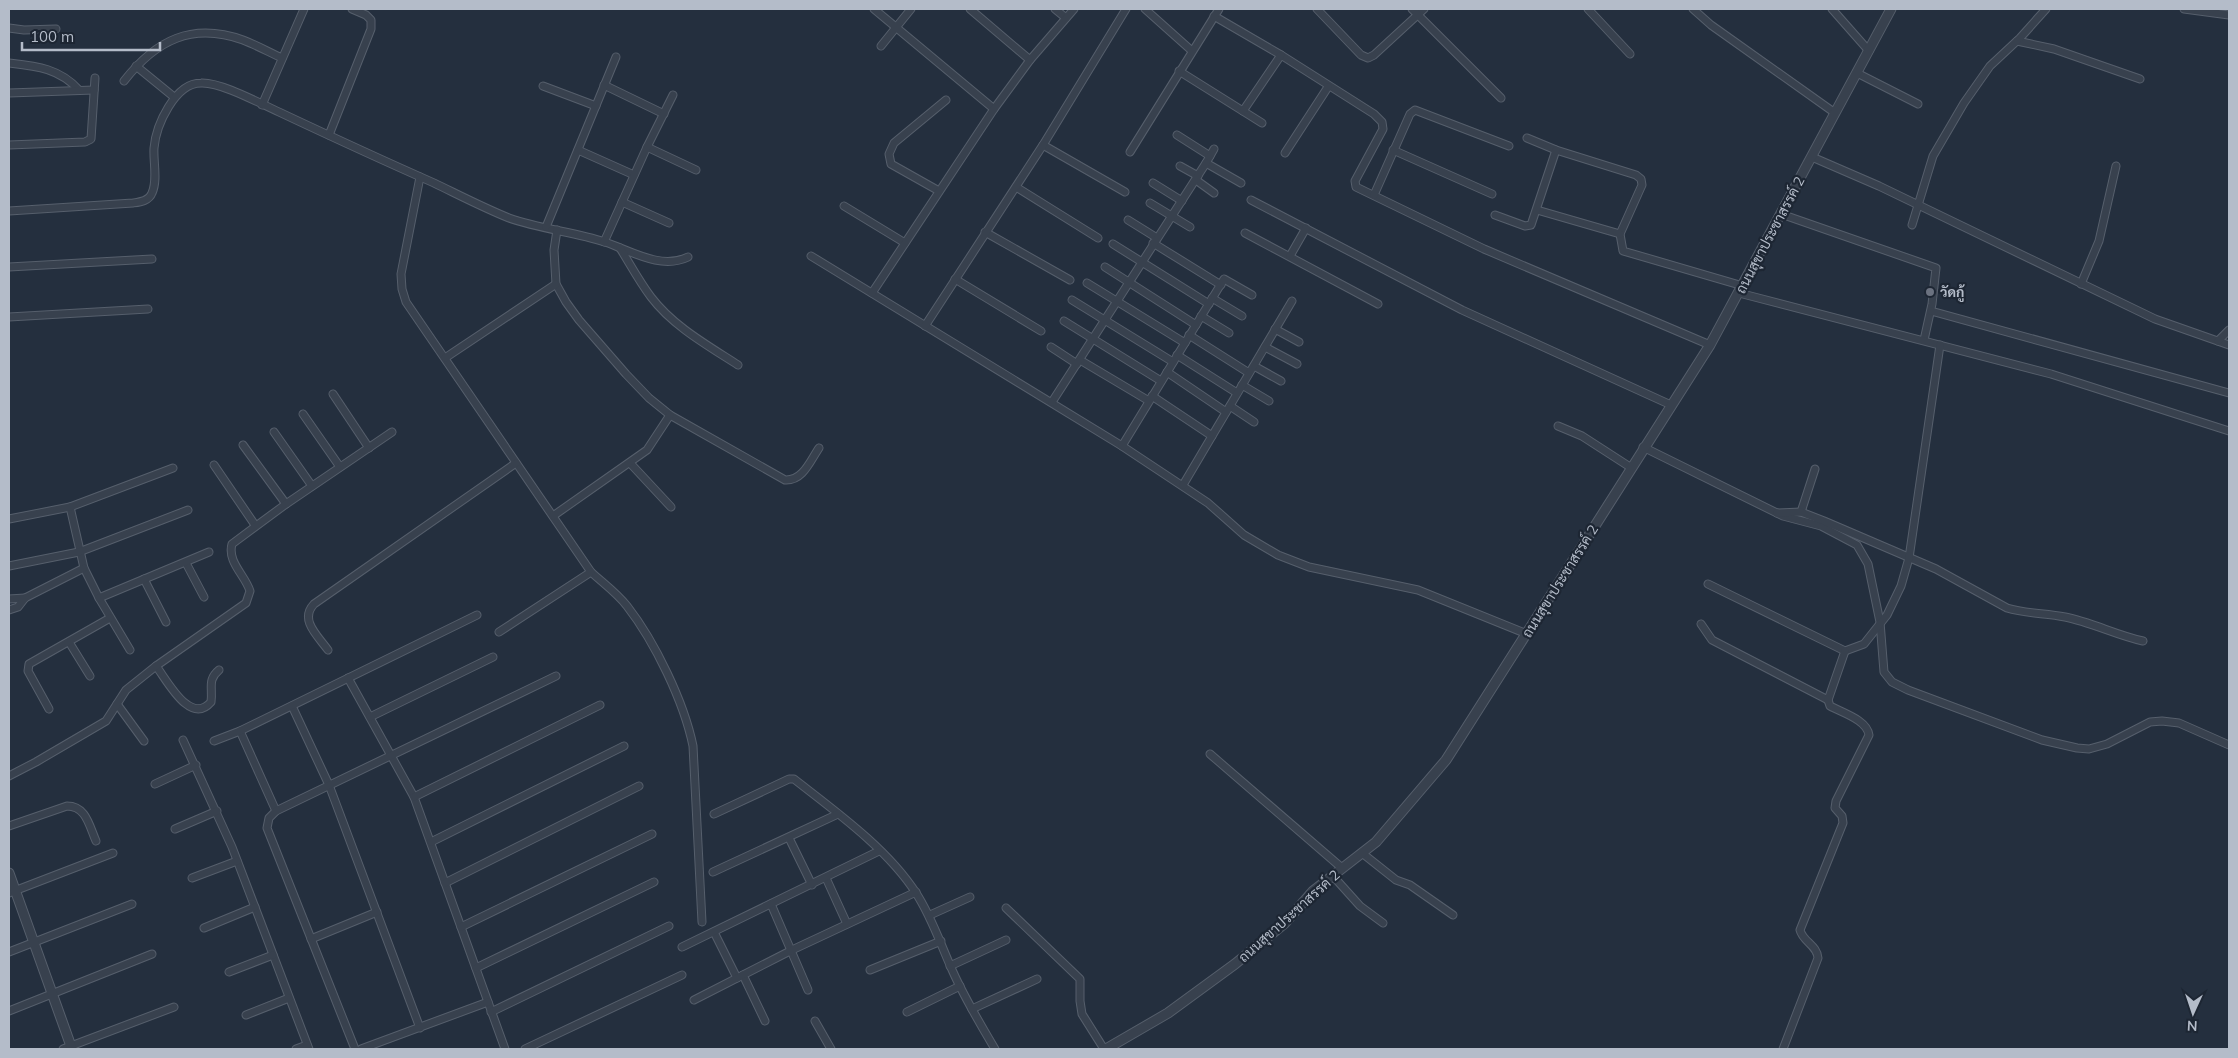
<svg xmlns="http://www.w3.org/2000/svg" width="2238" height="1058" font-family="Mulish,Sarabun,sans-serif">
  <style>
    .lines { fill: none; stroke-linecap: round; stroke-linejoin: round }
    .minor-casing { stroke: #565f6c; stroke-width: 9 }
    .tertiary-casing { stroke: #565f6c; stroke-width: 11 }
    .minor { stroke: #38414e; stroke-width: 7 }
    .tertiary { stroke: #38414e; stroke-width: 9 }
    .worship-dot { fill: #6b7280; stroke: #1d2633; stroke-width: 2 }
    .labels { text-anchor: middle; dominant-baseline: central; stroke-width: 4.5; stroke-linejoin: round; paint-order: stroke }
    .street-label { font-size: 14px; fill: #b4bcc9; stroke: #1d2633 }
    .poi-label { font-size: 14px; font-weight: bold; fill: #b4bcc9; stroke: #1d2633; text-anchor: start }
  </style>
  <rect width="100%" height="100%" fill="#242f3e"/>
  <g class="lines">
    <defs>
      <g id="minor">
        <polyline points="874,9 994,109"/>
        <polyline points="970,9 1030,60"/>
        <polyline points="1055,9 1066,18"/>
        <polyline points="1145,9 1192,51"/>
        <polyline points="1317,9 1361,55 1368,58 1374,55 1424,9"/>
        <polyline points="1412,9 1501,98"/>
        <polyline points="1588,9 1630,54"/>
        <polyline points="1693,9 1711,25 1835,113"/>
        <polyline points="1832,9 1869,51"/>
        <polyline points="2184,9 2229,15"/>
        <polyline points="1214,16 1281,55 1374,114 1382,122 1383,129 1355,181 1356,187 1484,249 1710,345"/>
        <polyline points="9,28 24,30 56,29"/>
        <polyline points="2017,41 2054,49 2140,79"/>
        <polyline points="881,46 911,9"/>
        <path d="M9,63c27,3 50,5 70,27"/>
        <polyline points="136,66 174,97"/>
        <polyline points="1179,71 1262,123"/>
        <polyline points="1857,73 1918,104"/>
        <path d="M124,81c32,-41 68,-59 119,-41 13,5 26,12 39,18"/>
        <polyline points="604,85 664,114"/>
        <polyline points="543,86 596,106"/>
        <polyline points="9,93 94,90"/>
        <polyline points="262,105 304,9"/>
        <polyline points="1243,111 1281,55"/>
        <polyline points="329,135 371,29 371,20 366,15 352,9"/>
        <polyline points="1177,135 1210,156"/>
        <polyline points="1527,138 1556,150 1636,175 1641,179 1642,185 1620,234 1623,251 1743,286"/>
        <polyline points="9,145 85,142 91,139 95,78"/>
        <polyline points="1043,145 1125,192"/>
        <polyline points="647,147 696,170"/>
        <polyline points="1214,149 1206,163 1241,183"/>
        <polyline points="578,150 634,175"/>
        <polyline points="1393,150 1492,194"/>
        <polyline points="1130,152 1219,9"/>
        <polyline points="1285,153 1328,87"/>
        <polyline points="1812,157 1879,186 2155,319 2229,345"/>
        <polyline points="1180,166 1198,176"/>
        <path d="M420,177l-19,97 1,15 4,13 185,270c12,11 26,21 36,34 28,36 57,96 66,140l9,176"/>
        <polyline points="1196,180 1214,193"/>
        <polyline points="1153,183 1182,201"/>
        <polyline points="1016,187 1098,238"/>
        <polyline points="939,191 891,164 889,154 894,143 946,100"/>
        <polyline points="1374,195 1410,114 1415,110 1509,146"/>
        <polyline points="1251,200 1462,310 1671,405"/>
        <polyline points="622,202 669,223"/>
        <polyline points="1150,203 1190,227"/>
        <polyline points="844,206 905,243"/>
        <polyline points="1537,210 1620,234"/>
        <path d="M9,211l124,-8c7,-1 16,-2 19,-10 6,-13 1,-32 2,-45 2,-23 21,-65 47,-65 20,-1 58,20 78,29 51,24 103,48 155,71 25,12 50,25 75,35 31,11 65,14 96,24 26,9 56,28 83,15"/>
        <polyline points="1781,214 1936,268 1932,304 1924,340"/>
        <polyline points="1495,215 1525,226 1531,225 1556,150"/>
        <polyline points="1128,220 1157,238"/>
        <polyline points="1912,225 1933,156 1964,103 1990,66 2020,38 2046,9"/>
        <polyline points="546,227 616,57"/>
        <path d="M557,230l-3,20 2,34 10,18 13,18 47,54 23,24 21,17 115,65c18,1 25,-19 34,-32"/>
        <polyline points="985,232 1070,280"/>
        <polyline points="1245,233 1378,304"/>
        <polyline points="604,242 647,147 673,95"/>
        <polyline points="1153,243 1221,285"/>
        <polyline points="1113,244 1209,304"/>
        <path d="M620,248c10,16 19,33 31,49 22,29 56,48 87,68"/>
        <polyline points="811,256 1122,446 1208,503 1244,535 1278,555 1309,567 1418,590 1527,634"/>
        <polyline points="1290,256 1306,228"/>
        <polyline points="9,267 152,259"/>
        <polyline points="1105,267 1196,325"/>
        <polyline points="955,279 1041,331"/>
        <polyline points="1087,283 1185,343"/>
        <polyline points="2081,284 2099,241 2116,166"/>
        <polyline points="872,293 994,109 1030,60 1074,9"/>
        <polyline points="1739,293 2051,374 2229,431"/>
        <polyline points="1212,298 1242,316"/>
        <polyline points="1072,300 1173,362"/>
        <polyline points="1931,311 2229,393"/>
        <polyline points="1201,316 1229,333"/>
        <polyline points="9,317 148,309"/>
        <polyline points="1064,321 1161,381"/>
        <polyline points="925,326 1043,145 1126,9"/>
        <polyline points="1275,329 1299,342"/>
        <polyline points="1189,335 1249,373"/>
        <polyline points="2218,341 2229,330"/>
        <polyline points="1051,347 1077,364"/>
        <polyline points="1265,347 1297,364"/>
        <polyline points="1177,355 1237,393"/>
        <polyline points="445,358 556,284"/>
        <polyline points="1080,360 1149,401"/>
        <polyline points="1254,366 1281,381"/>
        <polyline points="1167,372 1226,412"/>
        <polyline points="1242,385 1269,401"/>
        <polyline points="333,394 369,448"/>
        <polyline points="1152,396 1212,436"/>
        <polyline points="1052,402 1206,163"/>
        <polyline points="1230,406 1254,422"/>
        <polyline points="303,414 340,467"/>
        <polyline points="1558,426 1582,436 1630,467"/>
        <polyline points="274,432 312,486"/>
        <polyline points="243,445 286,504"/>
        <polyline points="1122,446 1224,279 1252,295"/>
        <polyline points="1643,447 1783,516 1821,526 1857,545 1868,564 1880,622 1884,672 1892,682 1908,690 2042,740 2077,748 2089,749 2107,744 2150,722 2162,721 2179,723 2229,745"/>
        <polyline points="630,463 671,507"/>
        <polyline points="214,465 255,525"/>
        <polyline points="1183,485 1292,301"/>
        <polyline points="70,507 84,568 99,598 130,650"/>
        <polyline points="1801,512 1815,469"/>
        <path d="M1777,513l24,-1 23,9 112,48 71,39c19,6 39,5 58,9 26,5 51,18 78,24"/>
        <polyline points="553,516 647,450 670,415"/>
        <polyline points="9,519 70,507 173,468"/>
        <polyline points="186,563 204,597"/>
        <polyline points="9,566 79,552 188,510"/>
        <polyline points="144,579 166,622"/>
        <polyline points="1708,584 1845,651 1864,644 1887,615 1901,586 1909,558 1940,345"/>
        <polyline points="99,598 209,552"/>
        <polyline points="9,599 25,598"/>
        <polyline points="9,610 18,607 25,598 84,568"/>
        <polyline points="1701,624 1712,640 1828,700"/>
        <polyline points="499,632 591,572"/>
        <polyline points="69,642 90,676"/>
        <path d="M328,650c-10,-14 -29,-30 -14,-46l202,-141"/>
        <path d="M156,666c11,14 34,60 55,36 2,-14 -4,-22 8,-32"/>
        <polyline points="348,678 414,797 505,1049"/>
        <polyline points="117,704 144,741"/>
        <polyline points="292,706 329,785 420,1028"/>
        <polyline points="49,709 28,671 29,664 110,618"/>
        <polyline points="370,717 493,657"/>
        <polyline points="240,731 276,811"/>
        <polyline points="183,740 232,847 309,1049"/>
        <polyline points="214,741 240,731 477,615"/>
        <polyline points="1210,754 1342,868"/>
        <path d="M9,776l27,-14 70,-41 20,-31 30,-24 90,-63 4,-12c-5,-16 -23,-29 -18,-47l54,-40 106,-72"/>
        <polyline points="155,784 196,765"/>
        <polyline points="414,797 600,705"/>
        <path d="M714,814l75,-35h5c41,32 94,70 122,114 15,23 23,47 34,72 12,29 29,57 45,84"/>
        <path d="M9,826l58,-20c19,0 22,19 29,35"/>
        <polyline points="175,829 217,811"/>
        <polyline points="789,838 812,885"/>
        <polyline points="431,842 624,746"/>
        <polyline points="1362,853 1396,880 1410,885 1453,915"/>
        <polyline points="713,872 838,814"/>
        <polyline points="1333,876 1360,906 1383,923"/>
        <polyline points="192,878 237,861"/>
        <polyline points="826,878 847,924"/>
        <polyline points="445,883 639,786"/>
        <polyline points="9,893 113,853"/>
        <polyline points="771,904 808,990"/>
        <polyline points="1006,908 1080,979 1080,1001 1082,1014 1104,1049"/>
        <polyline points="930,915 970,897"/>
        <polyline points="461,927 652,834"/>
        <polyline points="204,928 255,907"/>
        <polyline points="714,932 737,978"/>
        <polyline points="311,939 377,912"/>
        <polyline points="682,947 879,851"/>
        <polyline points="9,952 132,904"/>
        <polyline points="950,966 1006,940"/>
        <polyline points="476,968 654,882"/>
        <polyline points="870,970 941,941"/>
        <polyline points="229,972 273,955"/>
        <polyline points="743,975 765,1021"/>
        <polyline points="694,1000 792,950 916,892"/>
        <polyline points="972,1009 1037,979"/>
        <polyline points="9,1011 152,954"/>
        <polyline points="491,1012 669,926"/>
        <polyline points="907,1012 960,986"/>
        <polyline points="246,1015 289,998"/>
        <polyline points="815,1021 831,1049"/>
        <polyline points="63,1049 174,1007"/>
        <polyline points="296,1049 307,1045"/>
        <polyline points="355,1049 267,828 269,818 276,811 556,676"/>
        <polyline points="361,1049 488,1002"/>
        <polyline points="525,1049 682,975"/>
        <path d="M1783,1049l35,-91c-1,-13 -15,-16 -18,-28l43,-107 -1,-7 -7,-8 1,-7 33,-66c-2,-15 -26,-22 -39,-29l-2,-6 17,-49"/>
      </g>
      <g id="tertiary">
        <polyline points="9,873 72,1049"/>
        <polyline points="1106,1049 1168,1013 1235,964 1285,923 1313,891 1376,842 1446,760 1710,345 1891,9"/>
      </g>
    </defs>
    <use href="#minor" class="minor-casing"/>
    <use href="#tertiary" class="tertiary-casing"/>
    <use href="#minor" class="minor"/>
    <use href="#tertiary" class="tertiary"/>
  </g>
  <circle class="worship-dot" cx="1930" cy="292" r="5"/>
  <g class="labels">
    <g class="street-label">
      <text transform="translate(1770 235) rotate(-62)">ถนนสุขาประชาสรรค์ 2</text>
      <text transform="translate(1560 581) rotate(-58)">ถนนสุขาประชาสรรค์ 2</text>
      <text transform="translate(1289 916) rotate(-42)">ถนนสุขาประชาสรรค์ 2</text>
    </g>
    <g class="poi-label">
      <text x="1940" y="292">วัดกู้</text>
    </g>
  </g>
  <rect width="2238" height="1058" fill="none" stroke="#b4bcc9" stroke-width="20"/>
  <g transform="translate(2193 1013) rotate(183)" stroke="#1d2633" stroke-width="4" paint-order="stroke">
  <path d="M0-4L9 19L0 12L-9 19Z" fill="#b4bcc9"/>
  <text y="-8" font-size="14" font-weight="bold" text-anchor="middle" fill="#b4bcc9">N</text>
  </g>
  <path d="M22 42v8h138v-8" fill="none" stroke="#b4bcc9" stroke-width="2.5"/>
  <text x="30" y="42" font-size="15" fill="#b4bcc9" stroke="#1d2633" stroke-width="4" paint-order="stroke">100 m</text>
</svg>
